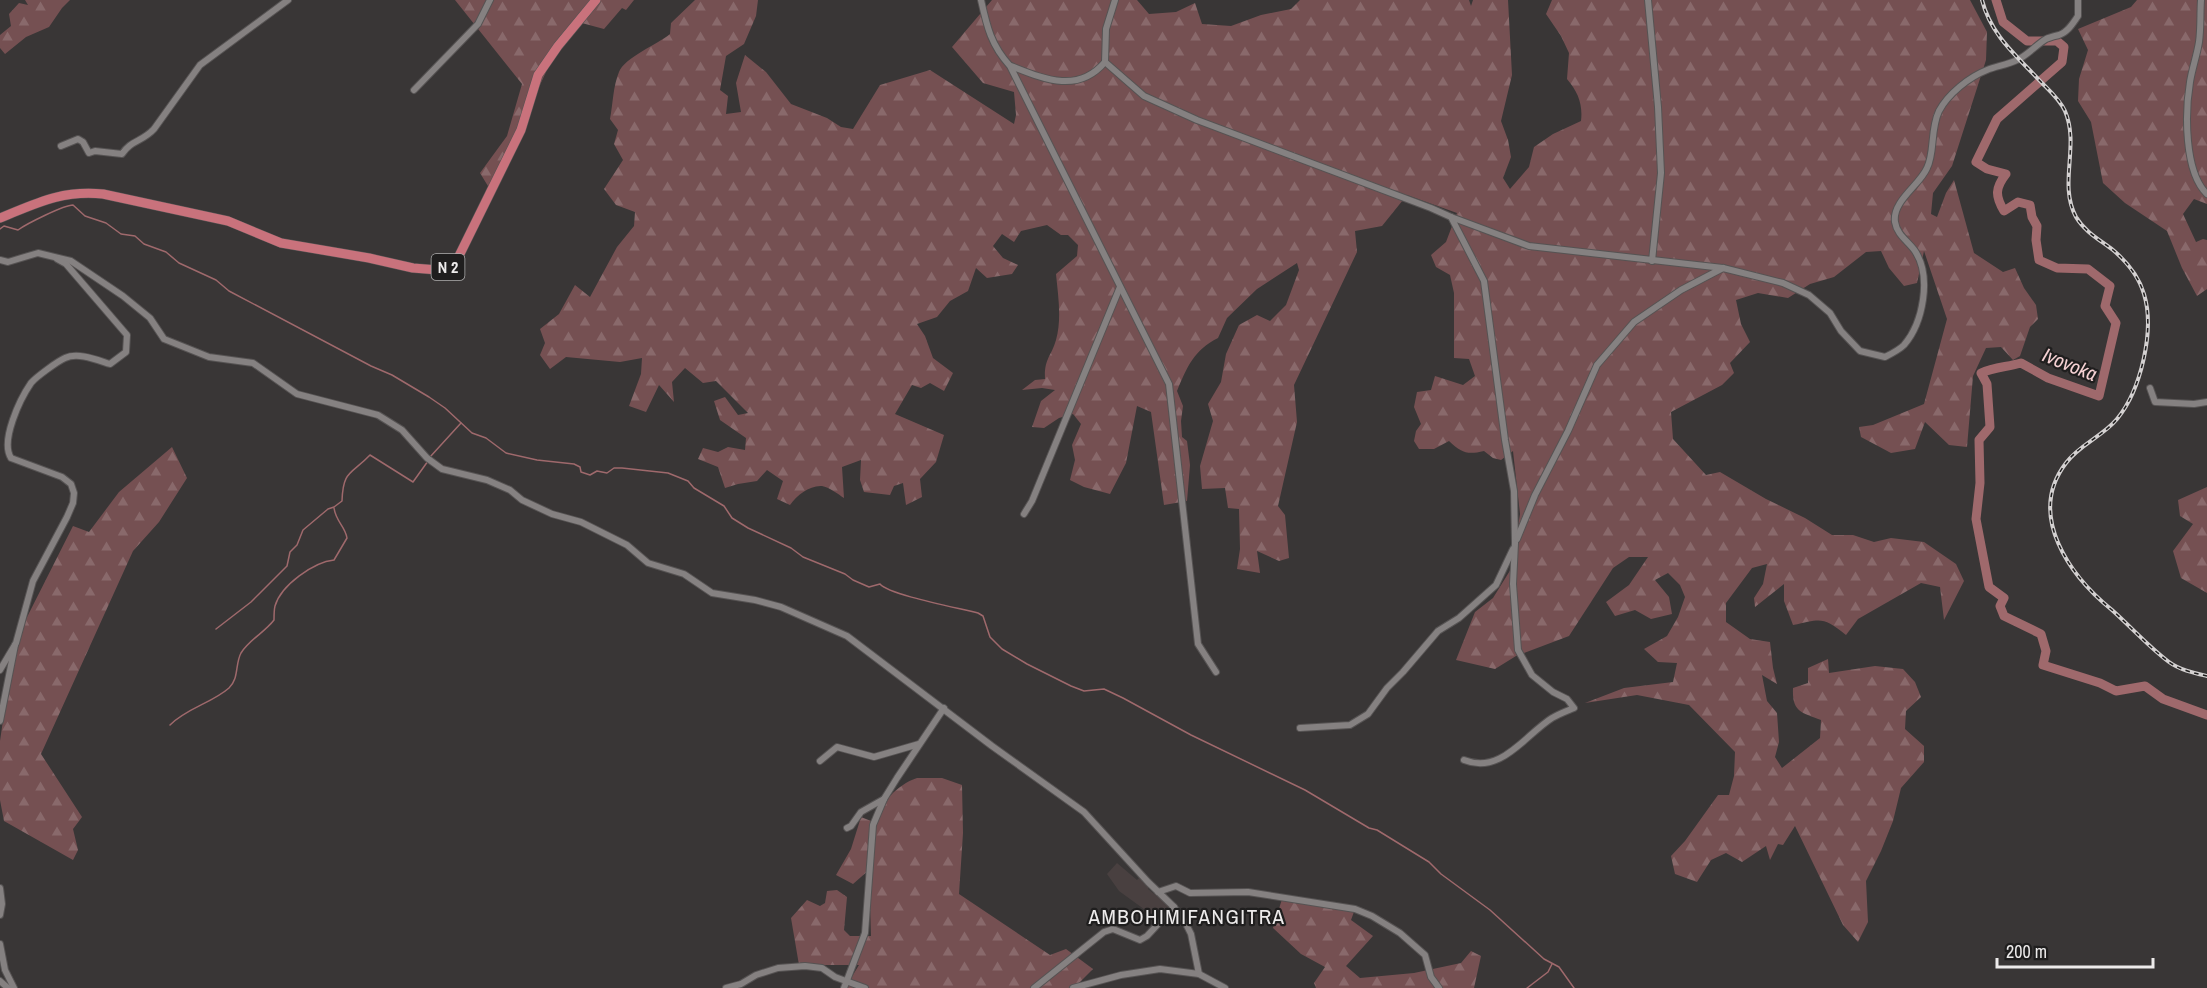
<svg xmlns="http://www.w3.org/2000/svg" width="2207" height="988" font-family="'Archivo Narrow',sans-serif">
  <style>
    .built { fill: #494040 }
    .forest { fill: url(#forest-firs) }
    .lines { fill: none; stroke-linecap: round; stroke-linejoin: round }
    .stream { stroke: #9f696c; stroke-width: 1.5 }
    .river { stroke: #9f696c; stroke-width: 9 }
    .minor-casing { stroke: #565353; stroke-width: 8 }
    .primary-casing { stroke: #565353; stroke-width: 10 }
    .minor { stroke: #858181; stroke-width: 6 }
    .primary { stroke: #c9727c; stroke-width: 9 }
    .rail-casing { stroke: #d4d1d1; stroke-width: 4 }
    .rail { stroke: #1f1e1e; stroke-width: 1.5; stroke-dasharray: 4.5; stroke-linecap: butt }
    .labels { text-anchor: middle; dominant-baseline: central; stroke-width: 4.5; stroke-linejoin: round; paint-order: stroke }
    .shield { fill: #1f1e1e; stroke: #afaeae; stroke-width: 1.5 }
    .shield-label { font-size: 16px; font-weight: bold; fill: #edebeb }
    .water-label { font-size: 20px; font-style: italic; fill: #f5d1d3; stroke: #1f1e1e }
    .quarter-label { font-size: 21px; letter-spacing: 1.5px; fill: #edebeb; stroke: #1f1e1e }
  </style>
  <defs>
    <pattern id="forest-firs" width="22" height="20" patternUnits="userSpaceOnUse" patternTransform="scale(1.5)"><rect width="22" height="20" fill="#755052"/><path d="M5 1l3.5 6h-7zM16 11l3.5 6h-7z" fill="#89696b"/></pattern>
  </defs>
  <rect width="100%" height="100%" fill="#393636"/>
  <polygon class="built" points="1117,863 1137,880 1139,878 1149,887 1148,889 1167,904 1170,908 1159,920 1119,891 1107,874"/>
  <g class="forest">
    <polygon points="25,0 70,0 62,8 49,27 26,37 5,54 0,48 0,35 11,26 9,14 19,3 28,5"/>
    <polygon points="455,0 634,0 626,10 622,8 604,29 578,22 558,46 491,191 480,173 507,136 522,84"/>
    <path d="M695,0h63l-2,16 -12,28 -18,12 -6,34 8,6 -2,18 15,-2 -5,-29 9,-28 21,17 25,32 36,14 14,9 12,2 27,-44 50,-15 84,54 2,-9 -2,-23 -31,-9 -31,-36 40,-47h145l12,14 27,-2 19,-9 7,21 29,2 30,-11 30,-6 9,-9h169l2,6 2,-6h35l4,75 -11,46 7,19 3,17 -8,21 7,11 19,-22 5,-20 19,-13 28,-13c2,-17 -3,-29 -14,-42l2,-26 -8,-17 -15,-22 6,-14h418l17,32 -1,28 -34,106 -19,27 -2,21 6,3 9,-24 8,-13 20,73 29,19 12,-4 9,20 12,17 2,14 -8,8 -10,29 -7,4 -12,-13 -15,1 -13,28 -6,71 -18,-2 -24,-23 -10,27 -24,4 -30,-16 -2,-10 14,-2 51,-21 23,-85 -23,-68 -7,32 -13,3 -15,-18 -8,-17 -15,1 -32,25 -24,7 -22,14 -30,-5 -22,7 5,24 9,18 -20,21 4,10 -12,12 -51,27 2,27 33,36 14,-3 46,27 39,19 27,17h21l21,7 17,-4 33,4 32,22 8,17 -20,39 -4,-33 -19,-4 -63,36 -12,16c-23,-19 -25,-16 -53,-10l-9,-24v-17l-29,23 -1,-9 9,-14 4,-20 -15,4 -26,35v19l24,17 20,3 3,26 4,16 -15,-9 5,26 10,12 2,29 -4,15 7,11 38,-30 1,-18c-20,-8 -29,-8 -28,-32l15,-5v-15l20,-9 1,14 46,-7 28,3 12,13 6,15 -15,14 -1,18 19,17v16l-23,26 -8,33 -12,30 -15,30 2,41 -10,20 -15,-17 -48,-99 -12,19 -5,-1 -8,16 -4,-14 -24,16 -16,-9 -15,7 -14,22 -22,-8 -4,-18 14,-15 33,-46h11l5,-19 1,-24 -46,-47 -52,-10 -52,8 39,-15 49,-6 4,-19 -19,-1 -14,-13 23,-13 11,-19 7,-20 -5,-12 -12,-12 -13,7 14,17 3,17 -21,5 -16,-9 -20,6 -9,-14 23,-17 19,-28h-19l-16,11 -44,68 -53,20 -21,13 -39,-9 19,-48 18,-14 18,-29 9,-55 -7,-63 -12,9 -8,-2 -9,-7c-17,4 -22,2 -35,-10l-15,8h-15l-5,-8 2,-10 5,-7 -7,-17 3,-15 14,-2 4,-14 28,9 12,-9 -6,-17 -15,-1v-65l-4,-18 -14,-8 -5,-12 15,-13 11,-29 -50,-18 -25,31 -27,5 2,21 -63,133 3,37 -19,84 7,9 4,43 -10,3 -22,-10 3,22 -23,-4 3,-20 -1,-40 -11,-1 -3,-20 -23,1 -2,-23 13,-45 -5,-17 13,-22 5,-28 13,-29 18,-10 13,6 16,-16 13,-35 -2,-7 -40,26 -30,29 -9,20c-24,12 -31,29 -41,53l6,15 -2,15 1,16 5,4 3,24 -3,36 -23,4 -13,-93 -14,-6 -11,57 -16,31 -26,-7 -14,-7 5,-20 -3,-15 9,-21 -8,-10 -14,4 -15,10 -12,-1 9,-26 14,-11 -13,-2 -20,2 13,-10 10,-1c-1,-20 6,-22 11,-39 6,-21 2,-45 0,-66l21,-18 1,-11 -10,-10h-7l-14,-10 -26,6 -7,11 -12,-8 -9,12 10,12 15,7 -6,9 -25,4 -11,-10 -8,23 -18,10 -13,16 -20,7 8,12 8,22 20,15 -9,18 -14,-8 -9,5 -9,-3 -17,29 49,21 -8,27 -16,17 2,18 -16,8 -3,-22 -9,3 -4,9 -26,-3 -4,-12 1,-20 -19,7 2,31c-6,-4 -15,-11 -22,-12 -12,-1 -25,9 -32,19l-13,-6 6,-18 -16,-11 -10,11 -19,3 -13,4 -7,-21 -20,-8 5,-11 15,4 10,-5 17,3 1,-12 -26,-18 -6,-19 11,-4 13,18 10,-2 -32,-32 -13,2 -18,-15 -13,14 2,20 -15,-17 -13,27 -17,-6 12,-32 1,-16 -22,4 -54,-5 -16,12 -10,-14 5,-12 -5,-14 19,-15 16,-29 15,12 27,-50 17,-21 1,-14 -19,-7 -12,-16 19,-29 -9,-16 4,-14 -8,-11c3,-15 3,-33 9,-47 5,-14 39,-28 51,-38l1,-11z"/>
    <polygon points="2137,0 2207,0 2207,204 2194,199 2183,214 2196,242 2203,239 2207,240 2207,289 2197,296 2182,268 2167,231 2125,203 2103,183 2091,122 2078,101 2079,79 2088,50 2078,29 2131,7"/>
    <polygon points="172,447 187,478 159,522 133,551 41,754 82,817 73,829 78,850 73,860 4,821 0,800 0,741 8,686 23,625 73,526 89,532 119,492"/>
    <polygon points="2207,487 2207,593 2181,578 2173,551 2193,524 2180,516 2178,500"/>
    <path d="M917,778h25l20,7 1,48 -4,61 91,61 16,-6 27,20 -19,19h-229l14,-23h-60l-8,-47 16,-18 13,6 5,-3 2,-12 10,-1 10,7 -3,33 6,6h21l-2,-66 -16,14 -17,-9 15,-26 10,-32 10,4c12,-18 25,-36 46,-43z"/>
    <polygon points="1283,896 1355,909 1351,920 1373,936 1346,966 1360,978 1414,973 1461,963 1471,951 1481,956 1474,988 1316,988 1314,983 1325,967 1301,954 1273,928"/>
  </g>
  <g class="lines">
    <g class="stream">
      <path d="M0,229l4,-3 14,4c8,-6 46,-25 55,-25l12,11 21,7 15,11 14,2 9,8 22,8 13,11 37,17 13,11 142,75 21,9 37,22 16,11 27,25 14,5 20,15 31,7 37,4 6,3 1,5 9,3 7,-4 10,2 7,-5h8l46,5 20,8 6,7 30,18 8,12 16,10 43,20 12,9 42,17 8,6 16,7 11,-3c9,11 79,24 98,29l5,3 7,21 12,12 25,15 44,22 13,5 20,-2 19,9 68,37 114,55 64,38 8,2 52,32 12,12 49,36 54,49 15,8 15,21"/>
      <polyline points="430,457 461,423"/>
      <path d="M216,629l35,-27 36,-36 3,-14 7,-7 6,-15 25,-21 6,-2 8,-6c1,-31 9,-26 28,-46l43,27 15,-21"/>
      <path d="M170,725c17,-17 42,-22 59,-37 10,-9 6,-24 12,-35 8,-13 24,-21 33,-33 0,-4 0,-10 1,-14 6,-21 39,-44 59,-46l13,-22c-2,-12 -11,-16 -13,-30"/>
      <polyline points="1527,988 1548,972 1552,964"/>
    </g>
    <path class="river" d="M1996,0l7,22 24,19h30l7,6 -2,15 -65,57 -21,43 11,7 19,5c-11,14 -11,22 -2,37l14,-9 12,3 2,12 5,9 -1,14 3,20 18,8 31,1 22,17 -5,20 11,17 -17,73 -51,-18 -27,-15c-13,4 -27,4 -40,10l6,11 3,43 -11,13 1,43 -4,36 13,68 15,11 -4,8 4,10 37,18 5,17 -3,14 57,18 16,8 29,-5 18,13 44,16"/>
    <defs>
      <g id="minor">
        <path d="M981,0c6,27 10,45 29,66l159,318 29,260 18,28"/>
        <path d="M1115,0l-9,29 -1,33 39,34 53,24 234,88 20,9 33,64 21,159 9,51 1,52 -2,41 5,66 14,25 21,17 14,7 7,9c-7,3 -15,6 -22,10 -27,17 -51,57 -88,42"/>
        <polyline points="1648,0 1658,107 1661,173 1652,261"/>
        <path d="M2201,0c-1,14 0,28 -2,42 -2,13 -7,27 -9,40 -5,30 -6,90 17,112"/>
        <path d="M1011,66c33,13 67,28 94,-4"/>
        <polyline points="414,90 478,24 490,0"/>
        <path d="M61,146l17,-7 5,3 6,11 6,-2 27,3c9,-14 20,-12 32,-25l46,-64 88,-65"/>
        <path d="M1451,217l78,29 194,22 60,15 26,12 21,18 11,18 19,20 25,6c6,-3 14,-7 19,-12 19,-22 28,-68 11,-94 -7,-10 -18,-16 -20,-29 -3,-21 25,-37 32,-54 8,-16 3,-38 12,-57 9,-17 30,-34 48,-41 10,-4 20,-5 30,-10 11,-5 19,-15 29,-21 4,-2 9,-3 13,-4 9,-3 14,-12 19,-19v-16"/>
        <polyline points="0,260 8,262 38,253 71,261 123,296 150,318 164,339 209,357 253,363 297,394 378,415 402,430 427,458 442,469 487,480 510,490 522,500 552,514 581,522 627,545 648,563 684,574 712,593 755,600 781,607 847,636 992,746 1084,812 1148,882 1174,907 1185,922 1191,934 1199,974 1160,969 1121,975 1073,988"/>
        <polyline points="2150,388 2155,402 2194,404 2207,402"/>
        <polyline points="1024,514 1032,501 1120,287"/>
        <polyline points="1517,539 1535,495 1568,431 1597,365 1634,322 1681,290 1723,268"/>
        <path d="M0,670l16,-27 17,-62 34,-64 6,-14 1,-10 -3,-9 -9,-7 -51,-19c-11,-17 9,-59 20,-75 5,-6 27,-22 34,-25 13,-6 32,2 45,6l16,-12 1,-17 -61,-71 -9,-5"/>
        <polyline points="0,721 15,645"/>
        <polyline points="1300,728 1350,725 1368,714 1387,688 1403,672 1438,631 1459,618 1496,585 1513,549"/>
        <polyline points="820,761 837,747 874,757 919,744"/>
        <polyline points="847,828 851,826 861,812 884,799"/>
        <polyline points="0,888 2,904 0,915"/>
        <polyline points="1158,892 1176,886 1190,893 1248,892 1355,909 1372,916 1400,933 1425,955 1431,977 1439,988"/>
        <polyline points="0,944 5,970 14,988"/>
        <polyline points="1199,974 1225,988"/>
        <polyline points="0,981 8,988"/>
        <polyline points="726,988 741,984 756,975 778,968 805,966 822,968 835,977 865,988"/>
        <polyline points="844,988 865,933 873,825 884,799 897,778 944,708"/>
        <polyline points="1034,988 1104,932 1113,929 1140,940 1147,936 1174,907"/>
      </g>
      <path id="primary" d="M0,218c37,-15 61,-28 103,-24l125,27 53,22 88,15 44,10 25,2 12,-4 8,-8 63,-128 17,-55 20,-29 38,-46"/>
    </defs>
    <use href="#minor" class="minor-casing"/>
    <use href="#primary" class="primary-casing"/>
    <use href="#minor" class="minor"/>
    <use href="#primary" class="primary"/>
    <defs>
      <path id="rail" d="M1982,0c9,36 36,57 60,83 9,9 18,17 23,28 15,35 -7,73 11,106 9,15 24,23 37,33 13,11 26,27 31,44 11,36 -3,96 -27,125 -14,17 -38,26 -51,44 -40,52 4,113 46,147 19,17 37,37 57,52 11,8 25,11 38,14"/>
    </defs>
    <use href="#rail" class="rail-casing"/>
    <use href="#rail" class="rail"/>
  </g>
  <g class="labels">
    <rect class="shield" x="431.5" y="254" width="33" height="26" rx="4.5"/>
    <g class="shield-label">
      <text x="448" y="267">N 2</text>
    </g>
    <g class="water-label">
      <text transform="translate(2070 364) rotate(22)">Ivovoka</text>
    </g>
    <g class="quarter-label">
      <text x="1187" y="916">AMBOHIMIFANGITRA</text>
    </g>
  </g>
  <path d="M1997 958v9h156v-9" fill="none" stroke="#edebeb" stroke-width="3"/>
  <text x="2006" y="958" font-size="18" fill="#edebeb" stroke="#1f1e1e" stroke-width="4.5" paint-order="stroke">200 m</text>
</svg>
